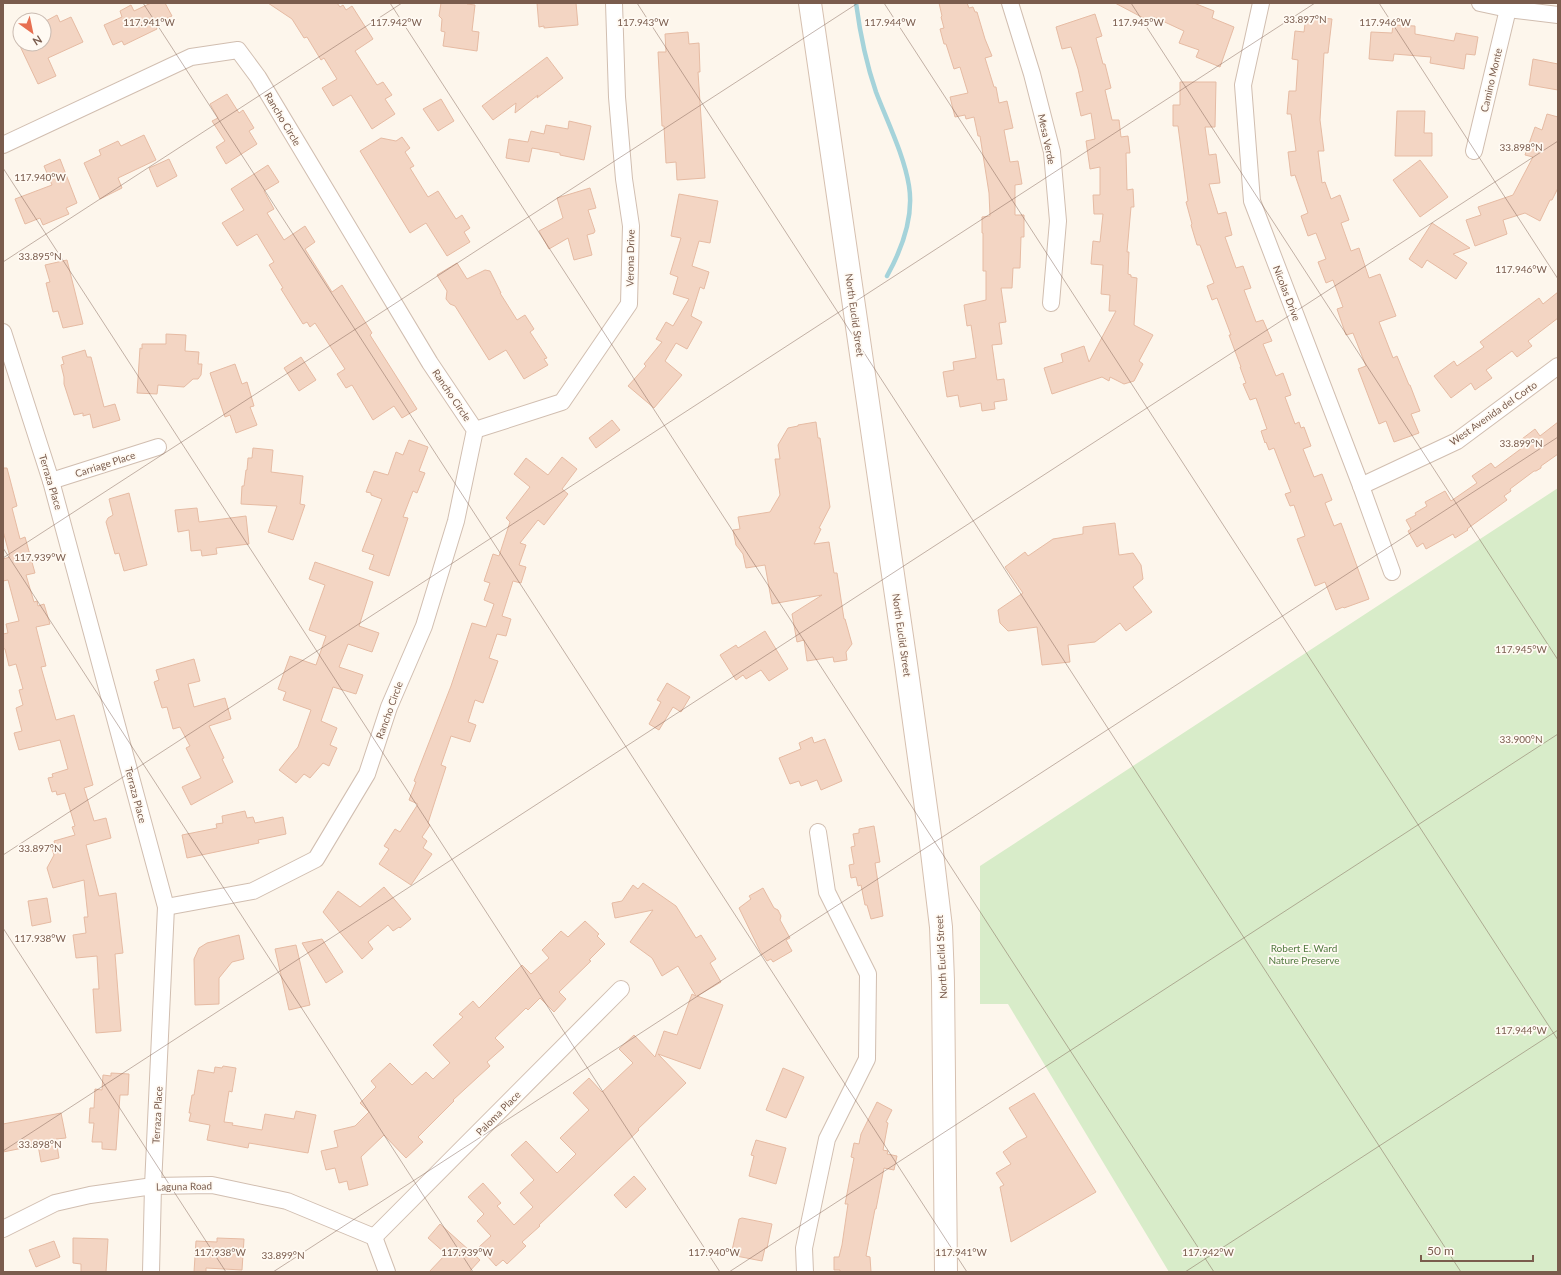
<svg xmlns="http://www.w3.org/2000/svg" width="1561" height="1275" font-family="Lato,sans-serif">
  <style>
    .green { fill: #d8ecc9 }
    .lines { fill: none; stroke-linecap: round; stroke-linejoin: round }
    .stream { stroke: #a5d3da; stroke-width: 4.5 }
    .building { fill: #f3d5c3; stroke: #e6bba3 }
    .street-casing { stroke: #d1beb0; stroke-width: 18 }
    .secondary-casing { stroke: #d6c0b0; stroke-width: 24 }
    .street { stroke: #fff; stroke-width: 16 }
    .secondary { stroke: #fff; stroke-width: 22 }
    .ticks { fill: none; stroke: #7a5c4d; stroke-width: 1; stroke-opacity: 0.45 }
    .labels { text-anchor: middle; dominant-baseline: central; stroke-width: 3.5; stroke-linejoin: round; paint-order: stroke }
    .street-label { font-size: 10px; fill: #7a5c4d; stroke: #fffaf3 }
    .park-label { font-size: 10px; fill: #537a41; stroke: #fffaf3 }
    .ticks-label { font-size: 10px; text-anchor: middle; fill: #7a5c4d; stroke: #fffaf3; stroke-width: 3.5; stroke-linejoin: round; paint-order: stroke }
  </style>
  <rect width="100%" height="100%" fill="#fdf6ec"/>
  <polygon class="green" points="1558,488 1558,1272 1169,1272 1008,1004 980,1004 980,866"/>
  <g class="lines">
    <path class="stream" d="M856,3c4,30 10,60 20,89 11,29 28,63 33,94 5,31 -7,63 -22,90"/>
  </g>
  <g class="building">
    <polygon points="151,3 165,3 172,16 155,24 157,29 124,45 122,41 113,45 104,25 122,17 120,11 131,5 134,11"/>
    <polygon points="268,3 337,3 340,7 343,5 346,10 352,6 373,39 355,51 377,85 383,82 392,95 385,99 395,114 372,129 351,95 333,106 322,88 337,79 324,58 321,60 307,37 304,38 292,19"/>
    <polygon points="441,3 467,3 467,4 475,5 472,31 479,32 477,51 443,46 445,32 441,31 442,19 439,16"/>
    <polygon points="537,3 576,3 578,25 544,28 544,26 539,27"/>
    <polygon points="939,3 967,3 969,8 973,7 975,12 977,12 985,39 992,56 985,58 994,87 996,87 999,103 1007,101 1013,128 1004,130 1010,162 1018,161 1022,184 1015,185 1015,215 1024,215 1024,237 1021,237 1020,268 1013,268 1012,288 1001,288 1006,322 999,323 1002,344 992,345 997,380 1004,379 1007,400 994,402 995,409 982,411 981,403 960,407 958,395 947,397 943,372 954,370 953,362 976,358 971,325 967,326 964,305 986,300 986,271 983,271 983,233 982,233 982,217 990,216 989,193 980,136 978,136 974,117 966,119 965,115 955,117 950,97 968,93 960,67 954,69 946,44 944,44 940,29 944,28 941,17 942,16"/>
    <polygon points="1115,3 1194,3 1214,11 1212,18 1234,27 1220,67 1196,57 1199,50 1179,43 1184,31 1154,17 1151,22"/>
    <polygon points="1095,14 1102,36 1096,38 1103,64 1105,64 1111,88 1105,90 1112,120 1119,120 1121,137 1128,136 1130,153 1126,153 1127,190 1133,189 1134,207 1131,207 1127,252 1129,252 1128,274 1131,275 1131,277 1137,278 1134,325 1153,335 1139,361 1143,364 1134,381 1124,384 1110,377 1109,381 1102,377 1052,394 1044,368 1063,362 1061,354 1084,346 1089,362 1116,311 1109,311 1110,295 1101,294 1103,265 1091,264 1093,241 1100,242 1103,214 1094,214 1093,195 1100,195 1100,167 1090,169 1086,141 1095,139 1091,113 1081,116 1076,93 1083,91 1078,69 1071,47 1062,49 1056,27"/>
    <polygon points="57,15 60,22 71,17 83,42 48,58 56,76 38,84 19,44 44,44 44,22"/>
    <polygon points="1306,16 1332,19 1328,53 1324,53 1320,120 1324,151 1318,151 1322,183 1325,182 1331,199 1340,195 1349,220 1341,223 1351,251 1359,248 1369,278 1380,274 1396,316 1379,322 1393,358 1397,356 1409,385 1410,385 1420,411 1411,414 1419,433 1394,442 1386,421 1379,424 1358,369 1366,366 1353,333 1346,335 1337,309 1343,307 1333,280 1326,283 1318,262 1326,259 1316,233 1308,236 1301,216 1308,213 1295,175 1291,176 1288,152 1296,151 1291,114 1287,114 1289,91 1296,91 1298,60 1292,59 1295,31 1304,32"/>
    <polygon points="1393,25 1415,26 1415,34 1454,41 1456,33 1478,37 1475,55 1466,54 1464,69 1430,63 1431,57 1394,54 1393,61 1369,59 1371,32 1392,33"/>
    <polygon points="688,32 689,44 699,43 700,72 698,72 705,178 677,180 676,162 666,163 664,126 662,126 658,52 666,52 665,34"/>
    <polygon points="547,57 563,78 537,98 538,95 515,113 516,103 493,120 482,106"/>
    <polygon points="1533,59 1558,64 1558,90 1529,85"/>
    <polygon points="1180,82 1216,82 1215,127 1205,127 1209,155 1216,154 1220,183 1209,184 1218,214 1226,212 1232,235 1225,237 1236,268 1243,266 1251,288 1244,290 1256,322 1263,320 1272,341 1263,344 1276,376 1283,373 1291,395 1285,397 1295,424 1299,422 1301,428 1304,427 1311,446 1303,449 1314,477 1322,474 1332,500 1325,503 1334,526 1341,523 1369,599 1344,608 1343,607 1336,610 1325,582 1315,586 1297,539 1305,536 1294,505 1290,506 1285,494 1291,492 1274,448 1269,450 1266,442 1265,443 1261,431 1267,429 1256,398 1250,400 1243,384 1246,383 1240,367 1241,367 1229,335 1231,335 1217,298 1212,300 1207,286 1214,283 1200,245 1197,245 1191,225 1192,224 1186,202 1188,201 1178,126 1173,126 1173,105 1180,105"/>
    <polygon points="227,94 239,113 243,110 254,128 249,131 257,144 226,164 216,147 225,141 212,121 218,118 210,104"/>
    <polygon points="441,99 454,121 438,131 423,109"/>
    <polygon points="1397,111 1425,111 1424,133 1432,133 1432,156 1395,156"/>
    <polygon points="1547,114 1558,117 1558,188 1552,200 1550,200 1540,221 1525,213 1503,220 1507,234 1475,246 1466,220 1481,215 1478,207 1513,195 1533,157 1525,155 1535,127 1542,130"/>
    <polygon points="569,121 591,126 584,160 560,155 560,153 532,148 529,162 506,158 509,139 528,142 531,131 544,134 546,125 568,129"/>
    <polygon points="144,135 156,160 118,178 122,188 100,199 84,163 101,155 99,150 118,141 121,146"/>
    <polygon points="402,137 410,148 405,152 414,166 410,168 428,197 438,191 456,219 462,215 470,228 464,232 470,242 447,256 426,223 410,233 360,151 381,138 396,141"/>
    <polygon points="60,159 77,203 66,208 69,214 43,225 40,218 25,224 15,199 52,185 44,166"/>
    <polygon points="169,159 177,176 157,187 149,168"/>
    <polygon points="1420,160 1448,197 1420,217 1393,180"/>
    <polygon points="268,165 279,182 264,191 274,209 267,213 284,240 305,226 315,242 305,249 332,292 342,285 372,333 370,335 417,409 402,418 394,406 373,420 352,385 346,388 337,374 345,369 315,323 310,327 307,322 303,324 281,289 283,288 269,265 274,262 257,234 237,246 222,223 244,210 231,189"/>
    <polygon points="590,188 596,208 588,210 595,231 594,233 587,235 592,255 574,260 568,238 549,249 539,231 563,218 557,198"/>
    <polygon points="679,194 718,201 710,243 699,241 692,266 709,272 704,289 700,287 691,316 702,322 687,349 676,343 665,361 682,375 654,408 628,386 646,366 644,364 662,342 656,339 666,322 673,326 689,299 673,294 678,277 670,274 681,238 671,236"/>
    <polygon points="1432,223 1470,248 1453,254 1467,263 1456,279 1427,260 1422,268 1409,259"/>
    <polygon points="67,260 83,324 63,328 58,311 53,312 46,283 50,282 45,265"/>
    <polygon points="457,263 467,279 485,270 490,271 501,293 500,293 517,320 525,315 534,329 530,332 547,358 544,359 548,365 524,379 506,350 489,360 455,306 450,304 446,299 447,291 437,275"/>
    <polygon points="1558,292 1558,318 1528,341 1532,346 1517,357 1512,351 1486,370 1492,378 1475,390 1471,383 1451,398 1434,376 1454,361 1457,366 1484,347 1480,342 1539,298 1543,304"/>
    <polygon points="166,334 186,335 185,351 199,352 198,364 202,364 201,375 198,379 193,379 184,387 158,385 157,394 137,393 140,348 142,349 142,344 166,344"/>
    <polygon points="85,350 87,357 91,357 104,407 115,404 120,420 93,428 90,414 83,416 83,413 74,415 64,384 64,377 61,365 64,364 62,357"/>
    <polygon points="301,357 316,380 299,391 284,368"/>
    <polygon points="235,364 242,384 247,382 254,406 250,407 257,425 236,433 230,415 225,417 210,373"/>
    <polygon points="612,420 620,430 596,448 589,438"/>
    <polygon points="816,422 818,438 820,438 830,507 819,528 821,529 814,544 829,542 834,573 837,573 844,619 845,619 852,644 846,652 847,660 834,662 833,657 807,661 804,640 797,642 792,614 822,595 772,604 765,565 746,568 743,554 736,545 733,530 740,529 738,517 770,512 780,495 775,459 780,459 778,445 788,428 798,426 798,425"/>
    <polygon points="1558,422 1558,454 1541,466 1541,468 1536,471 1534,471 1510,489 1511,491 1504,496 1507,500 1467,529 1468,530 1455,538 1453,534 1426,549 1423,543 1417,547 1408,531 1411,529 1406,520 1416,515 1415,513 1427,506 1425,502 1445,491 1451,501 1477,483 1472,476 1491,463 1495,468 1522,448 1518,442 1535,429 1540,436"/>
    <polygon points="409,440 428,447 419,471 425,473 417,493 413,491 403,517 408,518 389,576 369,569 374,555 362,551 382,499 371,495 371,493 366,492 374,471 388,475 396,452 403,455"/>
    <polygon points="253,448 273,450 271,472 303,476 300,504 305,505 293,540 268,532 277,506 241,504 242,486 244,486 246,470 247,470 248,458 252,458"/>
    <polygon points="562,457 577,469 562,489 568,494 544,525 538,520 520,543 526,545 519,565 526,567 521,583 513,581 502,616 511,619 506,636 497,634 489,658 498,661 483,703 475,700 468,722 476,725 470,742 451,736 441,765 446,767 428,823 430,825 422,837 427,841 423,848 432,854 411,885 379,864 389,849 384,846 395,829 400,832 418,804 409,800 416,782 414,781 451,686 472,623 486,627 494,604 484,600 490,583 484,581 493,554 499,556 510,522 506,518 530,487 514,474 526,458 548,475"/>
    <polygon points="3,468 7,468 17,506 12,508 20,539 25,537 35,573 26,575 34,602 37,601 38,606 44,604 50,624 36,627 46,666 41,667 56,720 74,715 93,785 84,788 94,821 106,818 111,838 86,845 99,896 116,893 123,953 115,954 121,1031 96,1033 93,989 99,989 97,956 76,958 73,935 86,933 84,917 88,917 84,880 53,888 47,868 54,855 52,849 56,848 54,841 75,835 72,827 75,826 65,793 57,795 56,791 52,792 48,778 53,777 52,774 68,769 60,740 19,750 14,733 22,731 16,708 23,705 19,690 23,689 16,664 9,666 5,649 3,648 3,634 8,633 6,624 19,621 8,580 3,581 3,559 10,557 3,531"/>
    <polygon points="129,493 147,565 124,571 119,553 115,554 106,522 108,518 113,515 109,499"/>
    <polygon points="197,508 199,522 246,516 249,544 216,548 217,554 202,556 201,550 191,551 189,530 178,532 175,510"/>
    <polygon points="1115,523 1119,555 1133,553 1141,565 1143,579 1133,587 1152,612 1126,631 1120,623 1095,642 1068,645 1070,662 1042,665 1037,627 1008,631 1000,623 998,610 1023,593 1005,567 1025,552 1028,556 1053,539 1083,534 1083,527"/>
    <polygon points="315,562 373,582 359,626 379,633 372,652 348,644 339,667 363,675 356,694 333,687 321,721 337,728 330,745 337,748 329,766 323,763 310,778 304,774 296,783 279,770 298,747 311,710 283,700 286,692 278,689 290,656 316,665 326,636 309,630 325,585 309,579"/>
    <polygon points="765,631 788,669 769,681 761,670 746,679 743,675 736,680 720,655 736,645 738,648"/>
    <polygon points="194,659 200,681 188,684 194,707 225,698 231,719 209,726 224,758 222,759 233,782 191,805 182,787 201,778 186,748 190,746 180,727 173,729 167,707 162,708 154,682 159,680 156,670"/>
    <polygon points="667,683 690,697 681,712 673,707 659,730 649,724 661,702 657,700"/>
    <polygon points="812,737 814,743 825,739 842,781 821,790 817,780 801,786 799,781 790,784 779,758 801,749 799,743"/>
    <polygon points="245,811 247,818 253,817 255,823 283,817 286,834 258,840 259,843 187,858 182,835 217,828 216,824 223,823 222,816"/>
    <polygon points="874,826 880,862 875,863 883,916 871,919 867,905 865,905 861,885 858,886 856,877 851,878 849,865 854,864 851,847 855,846 853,834 859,833 859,829"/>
    <polygon points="643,883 676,906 696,938 701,935 716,959 710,963 721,982 697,996 723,1005 700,1069 658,1054 686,1083 638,1129 639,1130 539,1225 540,1226 522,1242 526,1246 507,1264 503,1260 496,1266 479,1247 491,1236 477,1221 484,1214 468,1197 483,1183 501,1203 497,1206 514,1225 533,1207 520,1193 534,1180 511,1155 526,1141 557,1173 576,1154 560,1138 589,1110 573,1093 589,1078 602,1092 633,1063 619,1049 634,1035 655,1057 664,1031 677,1035 692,994 696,996 678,966 662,976 652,958 630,942 653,910 615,918 612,903 622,901 633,885 638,889"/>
    <polygon points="384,887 411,919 400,928 399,927 393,931 388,925 368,942 373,949 362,959 323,912 338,891 360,907"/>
    <polygon points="763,888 774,908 778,910 781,916 780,920 790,938 786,940 792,951 773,962 771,959 767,961 760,951 739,908 751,899 749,896"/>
    <polygon points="47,898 51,922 32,926 28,901"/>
    <polygon points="585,921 599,934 597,936 605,944 589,960 591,961 559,992 566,999 554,1012 540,998 528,1010 526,1008 495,1038 504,1047 487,1062 490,1066 453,1100 454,1101 418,1137 423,1142 406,1158 384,1135 361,1157 368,1185 349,1190 347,1181 339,1183 335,1168 326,1170 321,1151 338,1147 334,1131 355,1126 369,1112 360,1103 376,1087 371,1081 390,1063 412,1085 426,1072 433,1079 450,1063 433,1045 463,1017 459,1014 473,1001 479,1008 522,965 531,974 549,958 542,950 561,931 568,937"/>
    <polygon points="239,935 244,959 232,962 219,978 219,1004 195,1005 194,959 199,948 207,943"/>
    <polygon points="322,939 343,972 326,983 302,943"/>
    <polygon points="296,945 310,1005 289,1010 275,949"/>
    <polygon points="223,1066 236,1068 232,1092 229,1091 224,1122 233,1123 232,1125 262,1130 265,1114 294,1119 296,1111 316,1115 308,1153 249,1143 248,1148 207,1140 210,1125 189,1121 191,1113 189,1113 192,1095 194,1095 198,1070 214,1073 215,1067 222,1068"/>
    <polygon points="783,1068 804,1077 786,1118 766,1110"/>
    <polygon points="111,1073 129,1074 128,1095 120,1095 116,1150 102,1149 102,1142 92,1142 94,1123 89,1123 90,1108 94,1108 95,1089 102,1090 103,1075 111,1076"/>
    <polygon points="1034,1093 1096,1192 1011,1242 1000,1187 1004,1185 996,1173 1011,1164 1003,1152 1017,1142 1027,1137 1009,1108"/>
    <polygon points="877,1102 892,1110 886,1122 888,1123 883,1150 888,1151 887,1154 897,1156 894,1170 884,1168 876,1209 875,1209 866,1256 870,1257 871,1272 840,1272 840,1270 834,1270 834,1257 839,1257 842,1245 848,1204 845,1204 854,1158 851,1157 854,1143 859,1144 861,1134"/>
    <polygon points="61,1113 66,1138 56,1139 59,1158 41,1162 38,1145 3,1152 3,1124"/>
    <polygon points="756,1140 786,1148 776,1184 749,1176 754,1156 751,1155"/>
    <polygon points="634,1176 646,1189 626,1208 614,1195"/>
    <polygon points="742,1218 772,1224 767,1248 765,1248 762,1261 731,1255 739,1219"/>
    <polygon points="440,1224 480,1260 469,1272 429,1272 446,1254 428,1238"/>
    <polygon points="73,1238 108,1239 106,1272 81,1272 81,1264 73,1263"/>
    <polygon points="217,1238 244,1239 242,1270 206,1268 206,1272 194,1272 196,1241 217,1242"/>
    <polygon points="54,1241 60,1257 36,1267 29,1250"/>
  </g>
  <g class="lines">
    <defs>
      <g id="street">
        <polyline points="1010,3 1032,74 1052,152 1058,221 1051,303"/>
        <polyline points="1261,3 1243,85 1252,201 1361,486 1392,572"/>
        <polyline points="1480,3 1508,9 1558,15"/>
        <polyline points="3,145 191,57 238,50 258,77 430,363 475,430 456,521 424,626 389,707 367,774 316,859 253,891 166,907"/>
        <polyline points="1474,151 1508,9"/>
        <polyline points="3,332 51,481 166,907 153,1186 151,1272"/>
        <polyline points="475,430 562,402 629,304 631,226 624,179 617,97 614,3"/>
        <polyline points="51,481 158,447"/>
        <polyline points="1361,486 1457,441 1558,366"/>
        <polyline points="3,1229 55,1203 90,1195 153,1186 212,1185 287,1201 374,1237 387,1272"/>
        <polyline points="374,1237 621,989"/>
        <polyline points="805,1272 804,1248 827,1139 867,1059 868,974 827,892 818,832"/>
      </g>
      <polyline id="secondary" points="810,3 906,664 931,844 941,927 943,981 946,1272"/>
    </defs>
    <use href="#street" class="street-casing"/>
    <use href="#secondary" class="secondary-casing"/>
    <use href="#street" class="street"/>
    <use href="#secondary" class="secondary"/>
  </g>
  <path class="ticks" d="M143,3l824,1269M390,3l824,1269M637,3l824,1269M884,3l674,1037M1131,3l427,657M1379,3l179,276M3,168l717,1104M3,262l399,-259M3,548l470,724M3,558l855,-555M3,855l1312,-852M3,928l223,344M3,1151l1555,-1010M273,1272l1285,-835M729,1272l829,-538M1185,1272l373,-242"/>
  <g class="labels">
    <g class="street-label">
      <text transform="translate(1491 80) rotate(-77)">Camino Monte</text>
      <text transform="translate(283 119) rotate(59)">Rancho Circle</text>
      <text transform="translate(1047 139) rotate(78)">Mesa Verde</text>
      <text transform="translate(630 258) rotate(-89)">Verona Drive</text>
      <text transform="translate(1287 293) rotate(69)">Nicolas Drive</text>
      <text transform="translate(855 315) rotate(82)">North Euclid Street</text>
      <text transform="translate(452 395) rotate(56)">Rancho Circle</text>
      <text transform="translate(1493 413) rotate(-35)">West Avenida del Corto</text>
      <text transform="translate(105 464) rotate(-18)">Carriage Place</text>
      <text transform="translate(51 482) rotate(73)">Terraza Place</text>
      <text transform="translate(902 635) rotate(82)">North Euclid Street</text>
      <text transform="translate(389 710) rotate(-70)">Rancho Circle</text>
      <text transform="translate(136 795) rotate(75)">Terraza Place</text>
      <text transform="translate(941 957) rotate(-93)">North Euclid Street</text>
      <text transform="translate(498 1113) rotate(-45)">Paloma Place</text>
      <text transform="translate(157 1115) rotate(-87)">Terraza Place</text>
      <text transform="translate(184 1186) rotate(-1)">Laguna Road</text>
    </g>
    <g class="park-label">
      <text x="1304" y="948">Robert E. Ward<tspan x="1304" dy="12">Nature Preserve</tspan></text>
    </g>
  </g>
  <g class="ticks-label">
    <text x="1305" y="23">33.897°N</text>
    <text x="149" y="26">117.941°W</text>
    <text x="396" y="26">117.942°W</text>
    <text x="643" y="26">117.943°W</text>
    <text x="890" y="26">117.944°W</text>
    <text x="1138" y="26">117.945°W</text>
    <text x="1385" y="26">117.946°W</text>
    <text x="1521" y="151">33.898°N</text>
    <text x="40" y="181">117.940°W</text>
    <text x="40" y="260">33.895°N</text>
    <text x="1521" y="273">117.946°W</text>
    <text x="1521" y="447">33.899°N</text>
    <text x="40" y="561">117.939°W</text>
    <text x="1521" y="653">117.945°W</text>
    <text x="1521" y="743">33.900°N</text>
    <text x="40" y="852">33.897°N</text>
    <text x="40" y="942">117.938°W</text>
    <text x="1521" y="1034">117.944°W</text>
    <text x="40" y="1148">33.898°N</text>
    <text x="220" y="1256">117.938°W</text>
    <text x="467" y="1256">117.939°W</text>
    <text x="714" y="1256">117.940°W</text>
    <text x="961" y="1256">117.941°W</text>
    <text x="1208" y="1256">117.942°W</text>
    <text x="283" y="1259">33.899°N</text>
  </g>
  <rect width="1561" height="1275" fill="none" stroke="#7a5c4d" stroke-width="8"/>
  <g transform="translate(32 32) rotate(147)"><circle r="19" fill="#fffaf3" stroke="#cabbb1"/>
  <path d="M0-3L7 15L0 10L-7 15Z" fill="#e76f51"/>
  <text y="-6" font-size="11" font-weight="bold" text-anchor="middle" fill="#7a5c4d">N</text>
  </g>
  <path d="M1421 1255v6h112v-6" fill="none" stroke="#7a5c4d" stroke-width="2"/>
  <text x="1427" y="1255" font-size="12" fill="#7a5c4d" stroke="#fffaf3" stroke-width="3" paint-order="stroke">50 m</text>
</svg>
